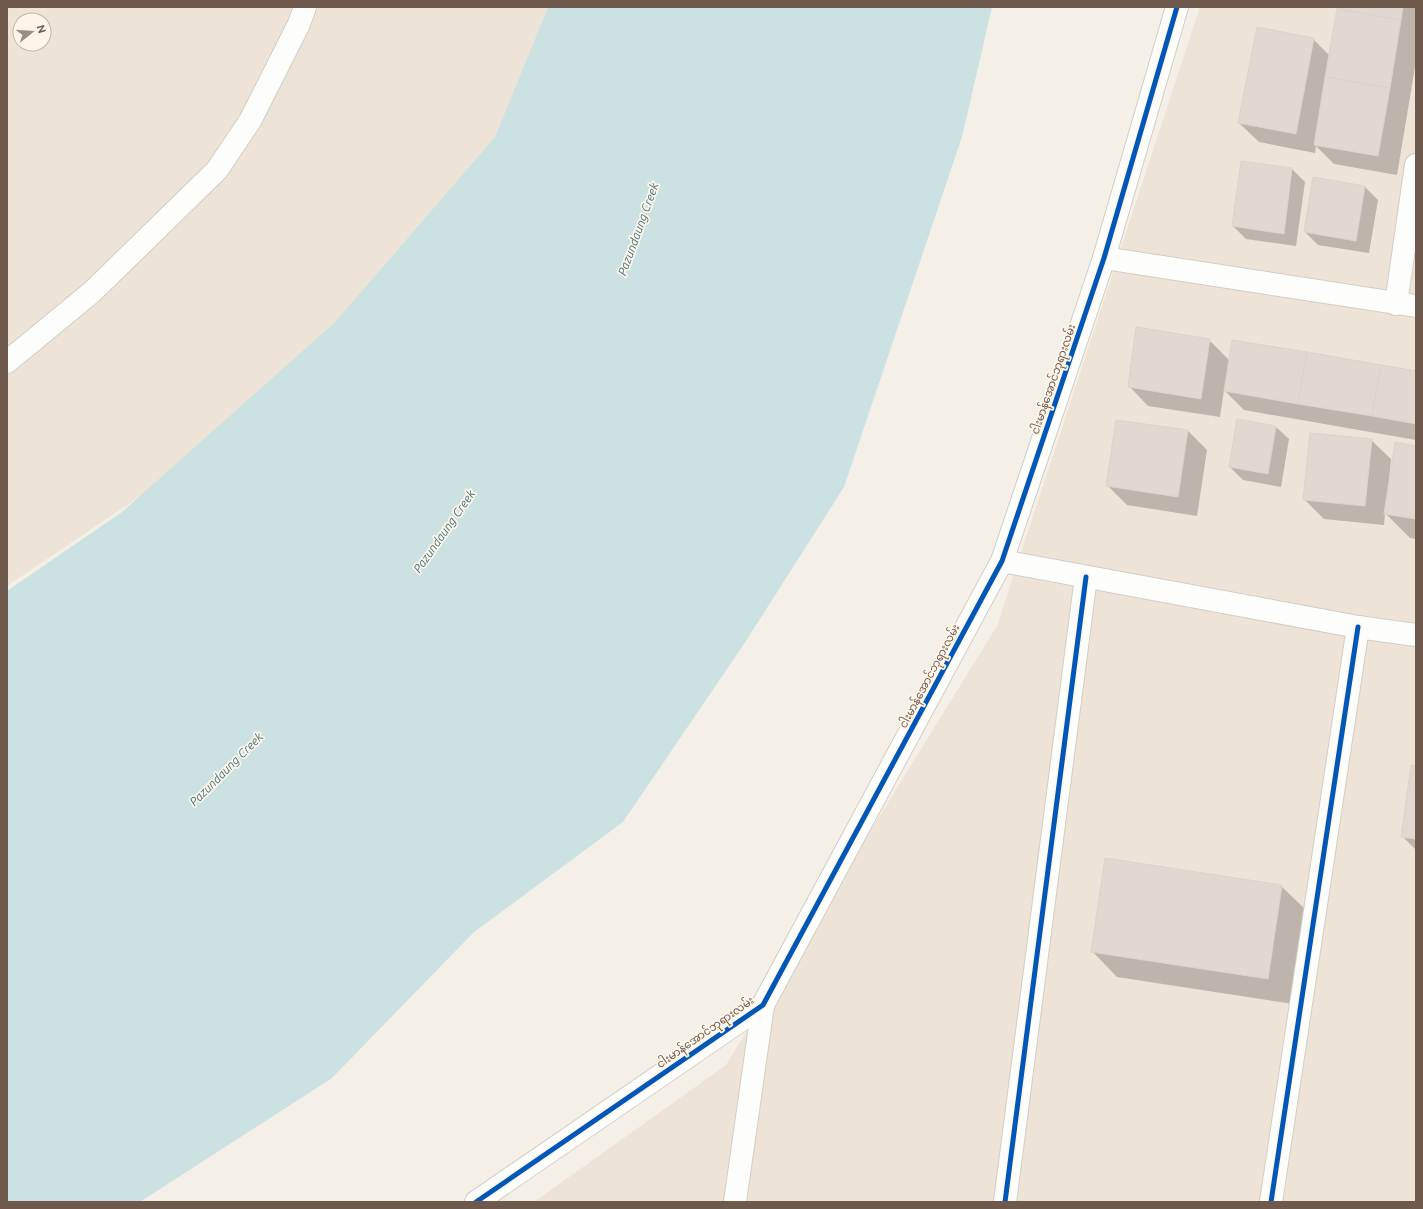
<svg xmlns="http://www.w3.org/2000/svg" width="1423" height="1209" font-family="Ubuntu,'Noto Sans Myanmar',sans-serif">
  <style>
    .residential { fill: #ede3d6; fill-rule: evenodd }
    .water { fill: #cce1e2 }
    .shadow { fill: #0003 }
    .building { fill: #e0d8d1; stroke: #dcd3cb }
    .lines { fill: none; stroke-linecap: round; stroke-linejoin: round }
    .minor-casing { stroke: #d3cdc6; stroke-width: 24 }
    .tertiary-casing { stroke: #d3cdc6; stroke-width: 24 }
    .minor { stroke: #fdfdfc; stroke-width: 22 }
    .tertiary { stroke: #fdfdfc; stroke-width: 22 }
    .cycleway-casing { stroke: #fdf5e9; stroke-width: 8 }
    .cycleway { stroke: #0057b8; stroke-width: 5 }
    .labels { text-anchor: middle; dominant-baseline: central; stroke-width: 3.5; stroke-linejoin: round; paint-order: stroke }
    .street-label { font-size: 11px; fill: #6e594c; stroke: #fdf5e9 }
    .water-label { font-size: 12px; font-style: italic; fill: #497680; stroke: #fdf5e9 }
  </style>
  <rect width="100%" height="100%" fill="#f4f0e8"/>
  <g class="residential">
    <path d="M7,7h541l-53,130 -160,185 -193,173 -135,91zM20,20h24v24h-24z"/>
    <polygon points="1200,7 1416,7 1416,1202 534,1202 726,1065 997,626"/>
  </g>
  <polygon class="water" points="548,7 992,7 962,137 844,487 744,644 623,822 474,932 332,1078 140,1202 7,1202 7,591 122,512 335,322 495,137"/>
  <g class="shadow">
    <polygon points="1338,7 1416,7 1416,61 1397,175 1334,164 1316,146 1315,153 1259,142 1239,123 1313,39 1330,56"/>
    <polygon points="1241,162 1292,169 1305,182 1296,246 1246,239 1233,226"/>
    <polygon points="1313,178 1365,187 1378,200 1369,253 1318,245 1305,232"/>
    <polygon points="1209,340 1230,361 1416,372 1416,440 1244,410 1224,390 1220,417 1148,406 1129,386"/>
    <polygon points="1276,427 1289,439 1281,487 1243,480 1230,467"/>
    <polygon points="1188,431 1207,450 1197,516 1127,505 1108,486"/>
    <polygon points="1371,440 1391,459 1389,479 1390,479 1416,447 1416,539 1410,538 1385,513 1384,525 1324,519 1304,499"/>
    <polygon points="1416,767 1416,850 1402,836"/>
    <polygon points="1281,886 1307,911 1293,1004 1117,977 1092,951"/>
  </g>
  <g class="building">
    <polygon points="1338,7 1403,7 1401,20 1337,9"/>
    <polygon points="1337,9 1401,20 1390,88 1325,77"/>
    <polygon points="1257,27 1314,38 1296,134 1238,123"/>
    <polygon points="1325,77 1390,88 1378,156 1314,145"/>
    <polygon points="1241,161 1292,168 1284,234 1232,226"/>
    <polygon points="1313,177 1365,186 1356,241 1304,232"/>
    <polygon points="1136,327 1210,339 1201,399 1128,387"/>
    <polygon points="1232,340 1307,352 1298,404 1224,391"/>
    <polygon points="1307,352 1381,365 1372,416 1298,404"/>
    <polygon points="1381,365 1416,371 1416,424 1372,416"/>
    <polygon points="1237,419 1276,426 1268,474 1229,467"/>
    <polygon points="1116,420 1188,430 1178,497 1106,486"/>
    <polygon points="1310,433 1372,439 1365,506 1303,500"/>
    <polygon points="1395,442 1416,446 1416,519 1384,514"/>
    <polygon points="1411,765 1416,766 1416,839 1401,837"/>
    <polygon points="1105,858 1282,885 1268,979 1091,952"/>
  </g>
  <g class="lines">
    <defs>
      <g id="minor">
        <polyline points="1104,258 1416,306"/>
        <polyline points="1396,304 1416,165"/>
        <polyline points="7,362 92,292 217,170 250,121 299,24 305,7"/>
        <polyline points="1002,561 1358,627 1416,635"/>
        <polyline points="735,1202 763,1005"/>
        <polyline points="1005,1202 1086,577"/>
        <polyline points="1271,1202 1358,627"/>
      </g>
      <polyline id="tertiary" points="476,1202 763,1005 1002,561 1104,258 1177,7"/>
    </defs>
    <use href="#minor" class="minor-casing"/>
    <use href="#tertiary" class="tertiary-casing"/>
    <use href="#minor" class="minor"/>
    <use href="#tertiary" class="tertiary"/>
    <defs>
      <g id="cycleway">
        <polyline points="476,1202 763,1005 1002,561 1104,258 1177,7"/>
        <polyline points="1005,1202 1086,577"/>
        <polyline points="1271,1202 1358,627"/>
      </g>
    </defs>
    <use href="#cycleway" class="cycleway-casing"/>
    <use href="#cycleway" class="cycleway"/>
  </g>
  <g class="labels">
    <g class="street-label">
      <text transform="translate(1053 379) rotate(-71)">ငါးမာန်အောင်ဘုရားလမ်း</text>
      <text transform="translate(929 676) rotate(-62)">ငါးမာန်အောင်ဘုရားလမ်း</text>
      <text transform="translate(705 1032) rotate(-35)">ငါးမာန်အောင်ဘုရားလမ်း</text>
    </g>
    <g class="water-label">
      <text transform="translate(638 229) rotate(-70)">Pazundaung Creek</text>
      <text transform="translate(444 531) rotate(-55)">Pazundaung Creek</text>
      <text transform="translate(226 769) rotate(-45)">Pazundaung Creek</text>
    </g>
  </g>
  <rect width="1423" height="1209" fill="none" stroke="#6e594c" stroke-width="16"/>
  <g transform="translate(32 32) rotate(73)"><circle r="19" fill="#fdf5e9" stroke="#c4b7aa"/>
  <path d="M0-3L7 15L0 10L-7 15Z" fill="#9d8e83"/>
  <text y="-6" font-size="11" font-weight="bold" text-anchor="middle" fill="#6e594c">N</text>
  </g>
</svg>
